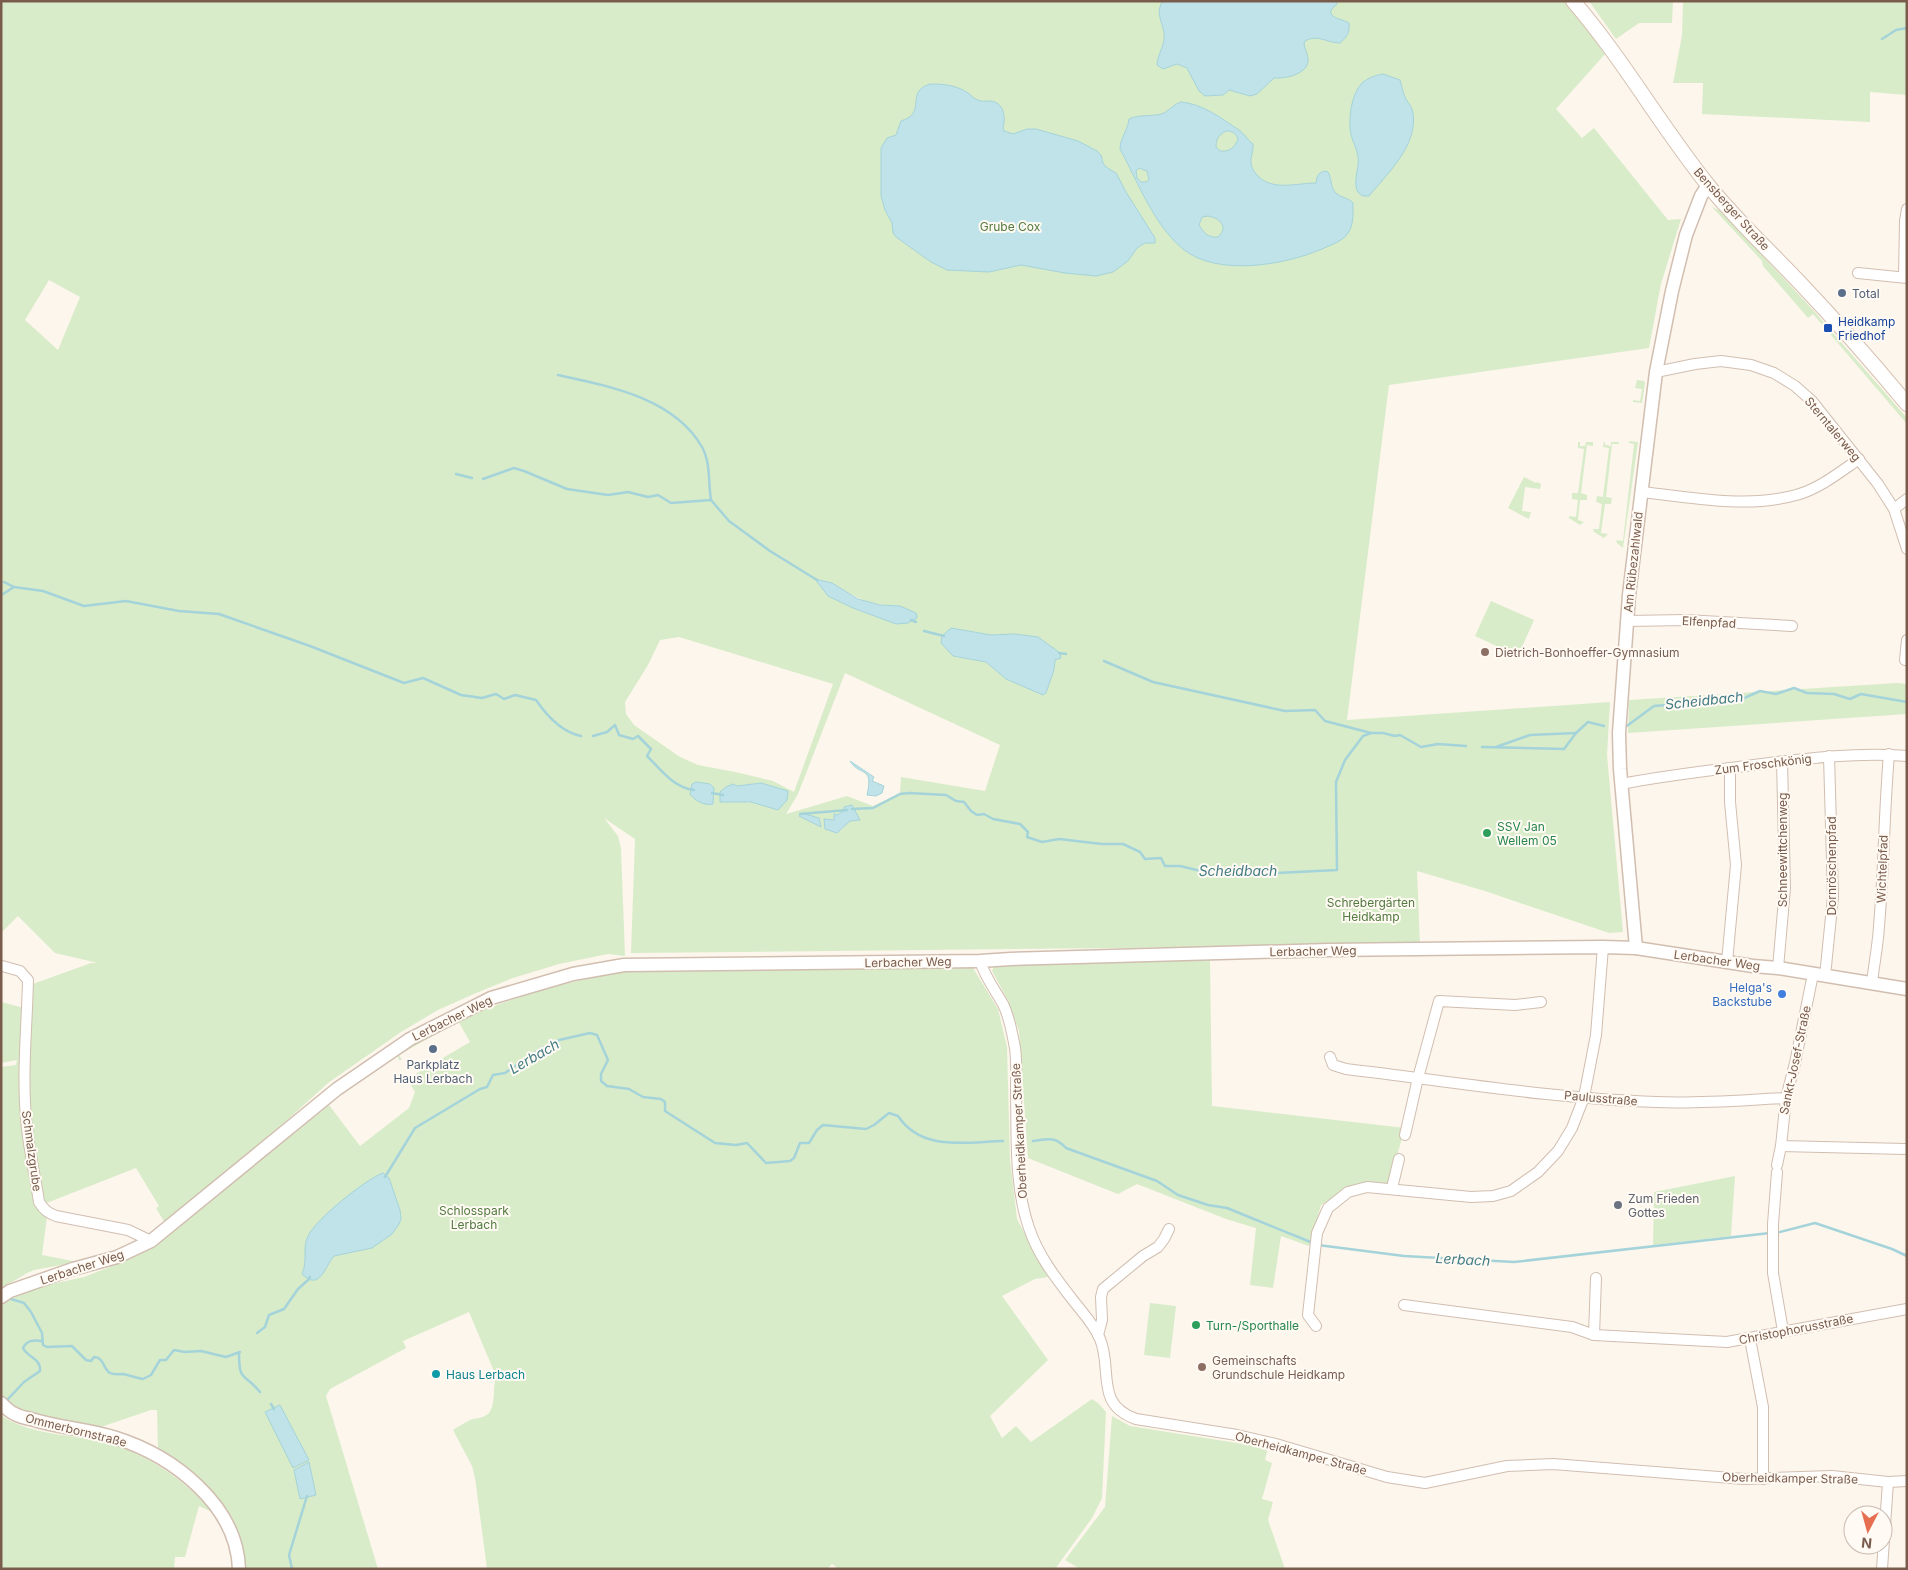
<svg xmlns="http://www.w3.org/2000/svg" width="1908" height="1570" font-family="Inter,sans-serif">
  <style>
    .green { fill: #d8ecc9; fill-rule: evenodd }
    .water { fill: #bfe3e8; stroke: #a5d3da; fill-rule: evenodd }
    .lines { fill: none; stroke-linecap: round; stroke-linejoin: round }
    .stream { stroke: #a5d3da; stroke-width: 2.5 }
    .minor-casing { stroke: #d1beb0; stroke-width: 12 }
    .tertiary-casing { stroke: #d1beb0; stroke-width: 15 }
    .secondary-casing { stroke: #d6c0b0; stroke-width: 16 }
    .minor { stroke: #fff; stroke-width: 10 }
    .tertiary { stroke: #fff; stroke-width: 12 }
    .secondary { stroke: #fff; stroke-width: 14 }
    .service-dot { fill: #5c6f8a; stroke: #fffaf3; stroke-width: 2 }
    .transit-dot { fill: #1a4fb4; stroke: #fffaf3; stroke-width: 2 }
    .education-dot { fill: #8d6e63; stroke: #fffaf3; stroke-width: 2 }
    .leisure-dot { fill: #2e9e5b; stroke: #fffaf3; stroke-width: 2 }
    .shop-dot { fill: #3f7fe0; stroke: #fffaf3; stroke-width: 2 }
    .worship-dot { fill: #6b7280; stroke: #fffaf3; stroke-width: 2 }
    .culture-dot { fill: #0f9aa8; stroke: #fffaf3; stroke-width: 2 }
    .labels { text-anchor: middle; dominant-baseline: central; stroke-width: 4; stroke-linejoin: round; paint-order: stroke }
    .street-label { font-size: 12px; fill: #7a5c4d; stroke: #fffaf3 }
    .park-label { font-size: 12px; fill: #537a41; stroke: #fffaf3 }
    .service-label { font-size: 12px; fill: #4e5e75; stroke: #fffaf3; text-anchor: start }
    .transit-label { font-size: 12px; fill: #164399; stroke: #fffaf3; text-anchor: start }
    .education-label { font-size: 12px; fill: #785e54; stroke: #fffaf3; text-anchor: start }
    .leisure-label { font-size: 12px; fill: #27864d; stroke: #fffaf3; text-anchor: start }
    .shop-label { font-size: 12px; fill: #366cbe; stroke: #fffaf3; text-anchor: end }
    .worship-label { font-size: 12px; fill: #5b616d; stroke: #fffaf3; text-anchor: start }
    .culture-label { font-size: 12px; fill: #0d838f; stroke: #fffaf3; text-anchor: start }
    .water-label { font-size: 14px; font-style: italic; fill: #437c86; stroke: #fffaf3 }
  </style>
  <rect width="100%" height="100%" fill="#fdf6ec"/>
  <g class="green">
    <path d="M1,1h1565l39,53 -49,55 26,29 12,-10 74,92 13,-1 -20,65 -12,64 -260,37 -42,335 263,-18 -3,53 16,177 -14,1 -124,-42 -68,-20 3,74 -789,8 4,-114 -31,-21 14,18 3,12 4,108 -17,-2 -49,10 -46,14 -37,15 -38,17 -37,22 -73,51 -43,39 -120,101 -9,-15 3,-2 -23,-38 -92,36 -2,-7 -14,-82 2,-130 61,-22h7l-43,-10 -37,-37 -17,17zM49,280l31,17 -22,53 -33,-30zM832,583c26,16 37,22 68,23l-4,18 -43,-16 -25,-12zM951,628l40,7 24,-1 40,26 -1,10 -8,23 -7,1 -5,-4 -28,-11 -20,-17 -33,-6zM679,637l154,47 -39,108 -21,-11 -38,-9 -37,-7 -18,-8 -46,-32 -8,-11 -1,-12 23,-37 12,-25zM845,673l155,72 -15,46 -84,-14 -1,16 -27,13 -26,-10 -61,18 12,-20zM761,783l17,26 -27,-7 -4,1 -14,-19 4,2zM692,784l22,4 -1,16 -23,-10zM844,811l16,9 -10,1 -10,10 -12,-12 6,1 3,-5z"/>
    <polygon points="1589,1 1673,1 1672,23 1639,23 1616,39"/>
    <polygon points="1683,1 1907,1 1907,95 1870,92 1870,122 1702,114 1703,83 1673,83 1682,35"/>
    <polygon points="1712,207 1721,211 1813,310 1907,418 1907,424 1813,314 1808,318 1763,266 1762,261"/>
    <polygon points="1637,380 1644,381 1645,383 1642,403 1633,402 1633,400 1640,401 1642,389 1635,388"/>
    <polygon points="1630,441 1638,442 1623,548 1617,543 1616,540 1623,541 1634,444 1628,443"/>
    <polygon points="1578,442 1580,442 1580,446 1585,446 1586,442 1593,442 1593,446 1587,445 1581,493 1587,495 1587,500 1580,500 1578,520 1584,522 1580,525 1569,518 1569,516 1576,517 1578,500 1572,499 1572,493 1578,493 1584,449 1578,448"/>
    <polygon points="1604,442 1605,442 1605,445 1611,446 1611,442 1619,442 1619,444 1612,444 1606,497 1612,498 1611,504 1605,504 1601,533 1608,534 1604,538 1594,532 1593,529 1599,529 1602,504 1596,502 1597,496 1603,497 1609,448 1603,447"/>
    <polygon points="1524,477 1536,483 1537,482 1541,484 1540,489 1525,487 1522,511 1531,512 1529,519 1508,508"/>
    <polygon points="1491,601 1534,620 1518,656 1475,636"/>
    <polygon points="1897,683 1907,684 1907,714 1628,733 1629,700"/>
    <polygon points="1210,960 1212,1106 1405,1128 1389,1183 1356,1185 1321,1205 1309,1246 1281,1236 1273,1288 1250,1285 1256,1228 1226,1219 1137,1184 1118,1194 1028,1158 1019,1031 1008,1000 992,971 995,964"/>
    <path d="M973,968l25,41 9,38 3,113 7,59 31,58 -13,2 -33,17 46,64 -58,56 12,22 14,-12 15,16 61,-43 6,4 8,9 -4,86 -10,20 -37,51h-216l-7,-5 -5,5h-340l-12,-91 -3,-12 -19,-36c5,-3 11,-7 17,-10 9,-3 18,-1 22,-13 3,-10 1,-21 4,-31l-27,-64 -66,29 3,7 -76,41 -4,7 52,173h-132c-3,-18 -6,-37 -15,-53 -15,-26 -48,-49 -73,-65l-1,-41h-6l-53,18 -80,-19 -17,-15v-90l4,-3 33,-14 46,-10 41,-16 51,-32 153,-124 31,41 49,-38 6,-16 -8,-13 63,-37 -13,-23 82,-29 86,-20z"/>
    <polygon points="1,1002 24,1008 23,1115 47,1217 42,1255 78,1262 34,1270 27,1273 4,1287 1,1286 1,1067 16,1065 17,1060 1,1063"/>
    <polygon points="454,1024 399,1055 402,1060 399,1060 398,1057 399,1051"/>
    <polygon points="1735,1176 1731,1236 1653,1245 1654,1192"/>
    <polygon points="1150,1303 1176,1306 1170,1358 1144,1355"/>
    <path d="M1,1415c23,18 67,20 95,25 44,9 88,38 116,72l-13,-6 -14,51h-10l-1,12h-173z"/>
    <polygon points="1112,1416 1130,1426 1268,1448 1265,1460 1272,1463 1262,1499 1273,1502 1268,1520 1285,1569 1080,1569 1065,1560 1105,1507"/>
  </g>
  <g class="water">
    <path d="M1163,1h174v3l-6,6v4c5,6 12,5 18,9 1,10 -2,14 -9,20 -13,0 -24,-10 -36,-1 0,6 3,10 4,16 2,16 -23,21 -34,20l-17,16 -7,2 -21,-6 -6,5 -18,1 -6,-5 -12,-23 -10,-4 -14,5 -6,-4c0,-11 9,-20 7,-32 -2,-12 -9,-21 -1,-32z"/>
    <path d="M1383,74l17,6c2,6 3,14 6,19 3,5 6,8 7,14 5,32 -25,60 -44,83h-6c-14,-6 -3,-27 -5,-39 -1,-8 -5,-15 -7,-22 -3,-15 0,-41 11,-52 6,-5 14,-8 21,-9z"/>
    <path d="M930,84c14,0 26,1 38,9 3,2 6,6 10,7 3,2 8,1 12,1 14,1 16,16 13,27l1,3 9,3 14,-5h9l42,12 19,10 4,4 2,8 3,4 10,6 10,19 29,46v5h-10l-8,5 -9,13 -15,11 -17,4 -31,-3 -44,-8 -32,7 -42,-2 -16,-8 -35,-25 -3,-4 -1,-10 -7,-13 -4,-14v-48l6,-10 9,-3 5,-14c27,-8 3,-29 29,-37z"/>
    <path d="M1181,102c22,2 40,16 58,28 6,4 8,10 14,14 1,7 -3,13 -2,19 0,4 3,8 5,11 15,18 40,9 60,9 1,-6 1,-10 9,-12l3,1c4,7 2,14 7,20 5,6 13,5 18,11 0,9 1,22 -5,30 -5,8 -17,12 -26,16 -37,16 -105,28 -139,0 -30,-25 -45,-67 -63,-100 0,-11 8,-19 9,-30 9,-5 28,-2 35,-6 7,-4 10,-9 17,-11zM1226,131c6,0 10,2 12,8 -3,9 -9,13 -18,12l-4,-4c0,-9 3,-12 10,-16zM1139,168l8,3 2,9 -3,2h-5l-4,-4 -1,-7zM1208,216c12,2 21,11 10,21 -10,1 -14,-4 -19,-12l3,-8z"/>
    <polygon points="815,579 832,583 858,599 880,605 900,606 916,613 917,618 908,623 896,624 853,608 828,596"/>
    <polygon points="951,628 991,635 1015,634 1038,637 1060,653 1061,658 1055,660 1054,670 1046,693 1043,695 1006,679 986,662 953,656 941,643 942,636"/>
    <path d="M850,761l24,16 -2,4 12,5 -2,7 -6,3 -9,-1c7,-30 -7,-18 -17,-34z"/>
    <path d="M696,782l14,2 4,4 -1,16c-8,2 -18,-3 -23,-10l2,-10z"/>
    <polygon points="761,783 788,791 787,800 778,810 751,802 720,802 720,792 726,787 733,784 737,786"/>
    <polygon points="852,805 860,820 850,821 837,833 825,829 824,819 834,820 834,814 837,815 844,811 844,807"/>
    <polygon points="802,813 819,818 821,827 799,816"/>
    <path d="M383,1173l6,5 11,32 1,9 -2,5 -7,10 -20,14 -38,8c-9,10 -14,36 -32,18 6,-13 0,-26 6,-38 8,-17 58,-57 75,-63z"/>
    <polygon points="280,1405 309,1460 293,1468 265,1412"/>
    <polygon points="309,1462 316,1495 300,1499 294,1470"/>
  </g>
  <g class="lines">
    <g class="stream">
      <polyline points="1882,39 1896,30 1907,28"/>
      <path d="M558,375c51,11 116,23 144,72 9,16 6,36 9,53"/>
      <polyline points="456,474 472,478"/>
      <polyline points="483,479 514,468 524,471 567,489 608,495 628,492 648,497 658,495 671,503 711,500 729,521 770,551 817,580"/>
      <path d="M4,582l10,5 29,4 41,15 42,-5 53,10 40,3 91,32 94,37 19,-5 38,17 21,3 14,-4 8,5 11,-4 21,5c11,16 25,32 45,36"/>
      <polyline points="3,594 14,587"/>
      <polyline points="911,620 916,622"/>
      <polyline points="924,631 944,636"/>
      <polyline points="1059,653 1066,654"/>
      <polyline points="1104,661 1153,682 1285,711 1315,710 1325,721 1371,733"/>
      <polyline points="1624,728 1654,706 1693,703 1708,698 1723,700 1734,697 1742,699 1760,691 1776,694 1794,688 1807,693 1834,694 1850,699 1861,694 1907,702"/>
      <path d="M593,736l14,-4 8,-7 4,10 14,4 5,-3 13,13 -4,7c14,14 27,32 47,34"/>
      <polyline points="1482,747 1564,749 1576,733 1588,722 1604,726"/>
      <polyline points="1496,747 1530,735 1576,733"/>
      <polyline points="712,793 723,795"/>
      <polyline points="852,809 873,808 900,794 909,793 946,795 956,801 964,802 971,811 977,815 984,814 993,819 1020,824 1028,832 1027,837 1042,842 1059,839 1102,844 1123,844 1140,852 1145,859 1161,858 1165,866 1180,866 1205,872 1251,869 1277,873 1337,870 1336,782 1345,760 1363,736 1371,733 1383,733 1395,736 1400,735 1421,747 1438,744 1466,746"/>
      <polyline points="800,814 847,810"/>
      <path d="M1033,1141c15,-2 22,-5 33,7l91,33 21,14 30,10 19,3 86,35"/>
      <path d="M385,1177l30,-49 65,-39 7,-2 6,-12 12,-2 37,-25 10,-2 7,-6 31,-7 7,2 11,25 -7,14v7l6,5 22,3 14,8 18,2 4,3v9l50,32 21,2 11,-2 19,20 24,-2 4,-3 6,-15h9l8,-13 6,-5 43,4 8,-4 15,-12 9,3c24,36 68,26 105,25"/>
      <polyline points="1776,1233 1815,1223 1892,1249 1907,1256"/>
      <polyline points="1318,1245 1404,1256 1514,1262 1770,1233"/>
      <path d="M11,1299l13,4 7,9 11,21 1,12 4,2 25,-1 14,14 5,1 3,-4c10,0 9,12 16,16 4,2 8,1 13,1 6,1 13,4 20,5l8,-4 9,-15h6l8,-10 11,2 16,-1 25,6 14,-5"/>
      <polyline points="257,1333 265,1327 269,1315 284,1309 298,1289 308,1280 310,1277"/>
      <path d="M239,1353c0,30 5,19 21,39"/>
      <path d="M8,1399l16,-17 16,-11c1,-13 -12,-13 -17,-23 4,-8 10,-8 18,-7"/>
      <polyline points="271,1404 274,1409"/>
      <polyline points="292,1569 289,1555 307,1496"/>
    </g>
    <defs>
      <g id="minor">
        <polyline points="1858,273 1907,278"/>
        <polyline points="1904,277 1905,221 1907,209"/>
        <polyline points="1656,372 1695,364 1721,361 1751,365 1774,373 1795,386 1812,401 1878,484 1894,509 1907,549"/>
        <path d="M1641,492c51,5 105,17 155,3 23,-6 44,-23 63,-36"/>
        <polyline points="1894,509 1907,499"/>
        <polyline points="1627,621 1685,620 1792,626"/>
        <polyline points="1905,660 1907,640"/>
        <path d="M1621,784c47,-9 93,-14 141,-20 48,-6 96,-12 145,-8"/>
        <path d="M980,961c5,16 15,29 23,43 7,14 9,29 12,44 2,14 1,28 1,42 1,45 -2,95 13,138 9,27 26,49 43,71 10,13 22,25 28,40 13,31 -6,65 36,80l101,16 39,9 111,33 38,6 82,-17 46,-2 191,15 88,-3 56,6 19,-1"/>
        <polyline points="1727,962 1736,865 1730,802 1730,768"/>
        <path d="M2,966l18,5 8,9c-1,46 -6,92 -2,138 2,28 9,56 13,84 5,8 9,11 17,14l72,14 23,11"/>
        <polyline points="1778,968 1785,888 1782,761"/>
        <polyline points="1813,974 1795,1063 1786,1098 1781,1146 1905,1149"/>
        <polyline points="1825,976 1833,897 1829,756"/>
        <path d="M1872,983c2,-19 6,-38 7,-57 5,-57 5,-114 10,-172"/>
        <path d="M1330,1057l3,8 13,4c102,12 208,30 310,33 43,2 87,-2 130,-4"/>
        <polyline points="1405,1135 1418,1078 1439,1001 1515,1005 1541,1002"/>
        <polyline points="1777,1165 1781,1146"/>
        <polyline points="1777,1172 1773,1224 1773,1273 1783,1331"/>
        <polyline points="1392,1188 1399,1159"/>
        <polyline points="1404,1305 1572,1327 1594,1335 1727,1342 1907,1309"/>
        <polyline points="1316,1326 1308,1315 1317,1233 1328,1208 1348,1192 1367,1187 1471,1197 1493,1196 1511,1191 1538,1172 1558,1151 1572,1128 1584,1097 1596,1035 1603,947"/>
        <polyline points="1098,1335 1102,1320 1101,1297 1103,1289 1143,1256 1158,1247 1164,1239 1169,1229"/>
        <polyline points="1594,1335 1596,1278"/>
        <polyline points="1750,1339 1763,1407 1763,1479"/>
        <polyline points="1882,1569 1888,1482"/>
      </g>
      <g id="tertiary">
        <polyline points="1636,948 1620,769 1619,733 1629,595 1656,372 1672,291 1686,235 1701,196 1708,185"/>
        <polyline points="1,1297 10,1291 73,1269 117,1257 151,1241 337,1089 410,1039 491,998 573,974 624,965 980,961 1011,959 1329,950 1603,947 1636,948 1753,966 1778,968 1907,989"/>
        <path d="M1,1403c4,4 8,8 12,10 5,3 12,5 18,6 28,9 57,10 85,19 57,18 121,67 123,131"/>
      </g>
      <path id="secondary" d="M1573,1c50,58 87,124 135,184 28,35 62,66 93,99 37,39 72,79 106,120"/>
    </defs>
    <use href="#minor" class="minor-casing"/>
    <use href="#tertiary" class="tertiary-casing"/>
    <use href="#secondary" class="secondary-casing"/>
    <use href="#minor" class="minor"/>
    <use href="#tertiary" class="tertiary"/>
    <use href="#secondary" class="secondary"/>
  </g>
  <g class="service-dot">
    <circle cx="1842" cy="293" r="5"/>
    <circle cx="433" cy="1049" r="5"/>
  </g>
  <rect class="transit-dot" x="1823" y="323" width="10" height="10" rx="2.5"/>
  <g class="education-dot">
    <circle cx="1485" cy="652" r="5"/>
    <circle cx="1202" cy="1367" r="5"/>
  </g>
  <g class="leisure-dot">
    <circle cx="1487" cy="833" r="5"/>
    <circle cx="1196" cy="1325" r="5"/>
  </g>
  <circle class="shop-dot" cx="1782" cy="994" r="5"/>
  <circle class="worship-dot" cx="1618" cy="1205" r="5"/>
  <circle class="culture-dot" cx="436" cy="1374" r="5"/>
  <g class="labels">
    <g class="street-label">
      <text transform="translate(1732 209) rotate(48)">Bensberger Straße</text>
      <text transform="translate(1833 429) rotate(50)">Sterntalerweg</text>
      <text transform="translate(1633 562) rotate(-84)">Am Rübezahlwald</text>
      <text transform="translate(1709 622) rotate(3)">Elfenpfad</text>
      <text transform="translate(1763 764) rotate(-7)">Zum Froschkönig</text>
      <text transform="translate(1782 850) rotate(-90)">Schneewittchenweg</text>
      <text transform="translate(1831 866) rotate(-90)">Dornröschenpfad</text>
      <text transform="translate(1882 869) rotate(-88)">Wichtelpfad</text>
      <text transform="translate(1313 951) rotate(-1)">Lerbacher Weg</text>
      <text transform="translate(1717 960) rotate(8)">Lerbacher Weg</text>
      <text transform="translate(908 962) rotate(-1)">Lerbacher Weg</text>
      <text transform="translate(452 1018) rotate(-26)">Lerbacher Weg</text>
      <text transform="translate(1795 1060) rotate(-78)">Sankt-Josef-Straße</text>
      <text transform="translate(1601 1098) rotate(5)">Paulusstraße</text>
      <text transform="translate(1019 1131) rotate(-93)">Oberheidkamper Straße</text>
      <text transform="translate(32 1151) rotate(82)">Schmalzgrube</text>
      <text transform="translate(82 1267) rotate(-18)">Lerbacher Weg</text>
      <text transform="translate(1796 1329) rotate(-11)">Christophorusstraße</text>
      <text transform="translate(76 1430) rotate(14)">Ommerbornstraße</text>
      <text transform="translate(1301 1453) rotate(15)">Oberheidkamper Straße</text>
      <text transform="translate(1790 1478) rotate(1)">Oberheidkamper Straße</text>
    </g>
    <g class="park-label">
      <text x="1010" y="226">Grube Cox</text>
      <text x="1371" y="902">Schrebergärten<tspan x="1371" dy="14">Heidkamp</tspan></text>
      <text x="474" y="1210">Schlosspark<tspan x="474" dy="14">Lerbach</tspan></text>
    </g>
    <g class="service-label">
      <text x="1852" y="293">Total</text>
      <text x="433" y="1064" text-anchor="middle">Parkplatz<tspan x="433" dy="14">Haus Lerbach</tspan></text>
    </g>
    <g class="transit-label">
      <text x="1838" y="321">Heidkamp<tspan x="1838" dy="14">Friedhof</tspan></text>
    </g>
    <g class="education-label">
      <text x="1495" y="652">Dietrich-Bonhoeffer-Gymnasium</text>
      <text x="1212" y="1360">Gemeinschafts<tspan x="1212" dy="14">Grundschule Heidkamp</tspan></text>
    </g>
    <g class="leisure-label">
      <text x="1497" y="826">SSV Jan<tspan x="1497" dy="14">Wellem 05</tspan></text>
      <text x="1206" y="1325">Turn-/Sporthalle</text>
    </g>
    <g class="shop-label">
      <text x="1772" y="987">Helga's<tspan x="1772" dy="14">Backstube</tspan></text>
    </g>
    <g class="worship-label">
      <text x="1628" y="1198">Zum Frieden<tspan x="1628" dy="14">Gottes</tspan></text>
    </g>
    <g class="culture-label">
      <text x="446" y="1374">Haus Lerbach</text>
    </g>
    <g class="water-label">
      <text transform="translate(1704 700) rotate(-6)">Scheidbach</text>
      <text x="1238" y="870">Scheidbach</text>
      <text transform="translate(534 1056) rotate(-30)">Lerbach</text>
      <text transform="translate(1463 1259) rotate(3)">Lerbach</text>
    </g>
  </g>
  <rect width="1908" height="1570" fill="none" stroke="#7a5c4d" stroke-width="5"/>
  <g transform="translate(1868 1530) rotate(186)"><circle r="24" fill="#fffaf3" stroke="#cabbb1"/>
  <path d="M0-4L9 19L0 12L-9 19Z" fill="#e76f51"/>
  <text y="-8" font-size="14" font-weight="bold" text-anchor="middle" fill="#7a5c4d">N</text>
  </g>
</svg>
